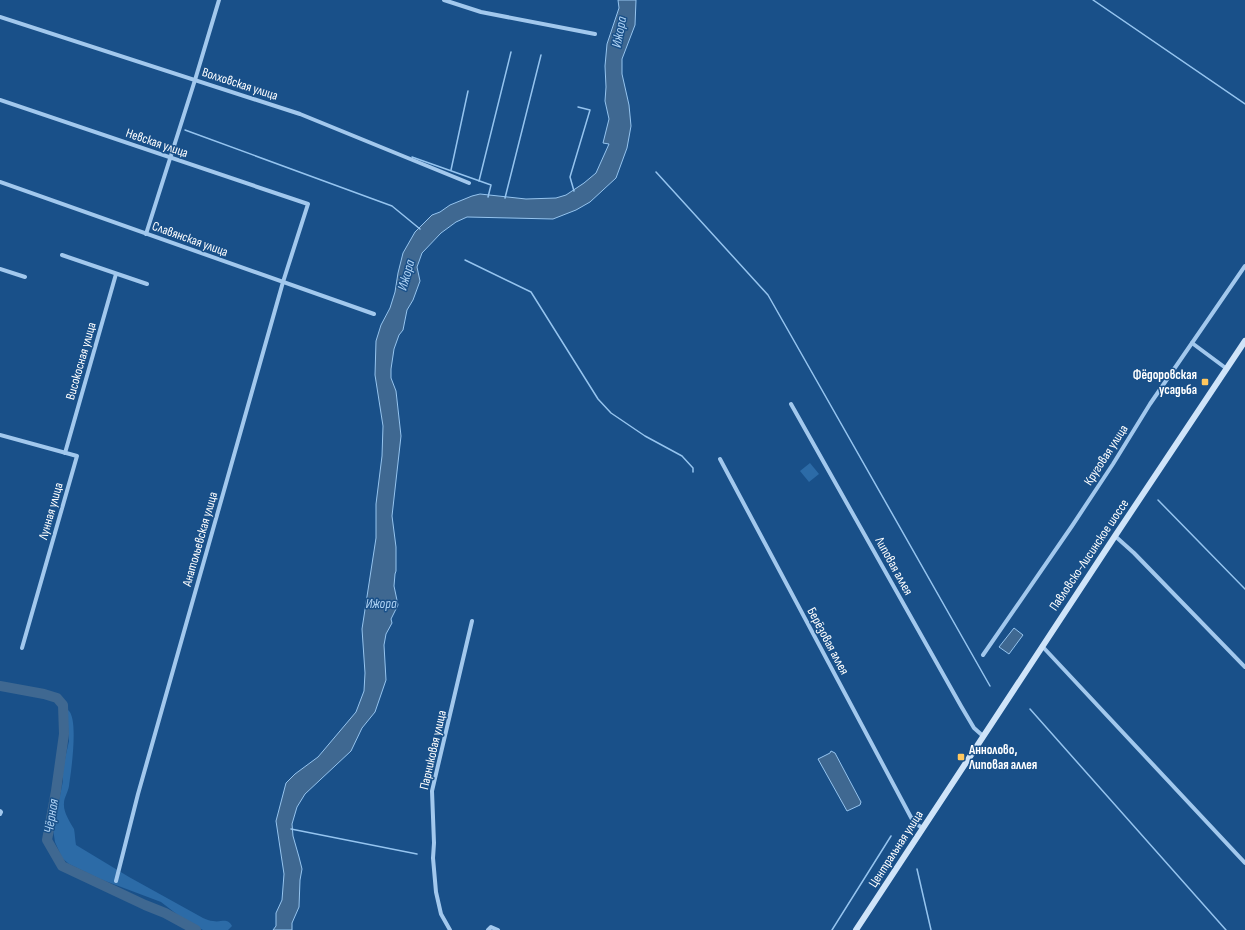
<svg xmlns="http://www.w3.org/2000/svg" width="1245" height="930" font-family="'Sofia Sans Condensed',sans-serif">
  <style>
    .green { fill: #2c6ba7 }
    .water { fill: #3f6891; stroke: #95c4ef }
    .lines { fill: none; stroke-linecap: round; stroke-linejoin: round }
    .stream { stroke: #95c4ef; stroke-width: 1.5 }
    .river { stroke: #3f6891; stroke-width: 10 }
    .minor { stroke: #a2c8ed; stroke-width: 4 }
    .secondary { stroke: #cfe4f9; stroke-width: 6 }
    .poi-dot { fill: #ffc75e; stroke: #195089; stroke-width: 1.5 }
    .labels { text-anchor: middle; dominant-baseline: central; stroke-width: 3; stroke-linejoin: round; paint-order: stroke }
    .street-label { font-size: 13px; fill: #fff; stroke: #195089 }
    .poi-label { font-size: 13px; font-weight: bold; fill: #fff; stroke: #195089; text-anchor: end }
    .water-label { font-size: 14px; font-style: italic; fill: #aed2f4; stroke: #195089 }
  </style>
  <rect width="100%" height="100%" fill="#195089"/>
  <g class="green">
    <polygon points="810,463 819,474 809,482 800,471"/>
    <path d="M68,710c11,8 3,62 1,76 -1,6 -5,12 -5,17 -1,9 6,19 10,26 1,5 1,11 2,16l53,32 74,41c3,1 7,3 10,3 8,2 14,-4 19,5l-4,4h-25l-16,-8 -26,-20 -61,-23 -31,-15 -7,-6 -7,-16 -2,-13 10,-48v-13l6,-27 -2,-27z"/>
  </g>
  <g class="water">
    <polygon points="618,0 636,0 635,25 622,59 622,74 629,105 631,126 627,148 616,178 590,202 576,210 553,219 467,217 456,222 441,233 422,253 417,267 420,281 413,300 407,310 403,330 399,335 394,349 391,369 391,378 396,391 401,436 392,516 396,547 396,571 395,574 394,586 398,605 391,619 392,623 386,634 384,645 386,680 375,712 362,728 351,751 305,794 297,807 292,824 293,836 299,857 302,869 300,880 299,907 292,923 292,930 273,930 276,926 276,913 282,900 284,874 276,821 286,783 295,774 318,757 356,712 364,691 365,673 362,629 376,538 376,504 382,456 383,426 375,375 376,341 381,325 390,308 395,292 398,273 403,253 415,232 432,215 440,212 450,205 472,196 480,194 526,199 556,198 566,195 584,183 596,173 609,144 603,143 609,119 605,101 606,87 605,66 607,44 619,8"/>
    <polygon points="1014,628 1023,635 1009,654 999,647"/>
    <polygon points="831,751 835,753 861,802 860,805 847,811 818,759 830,753"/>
  </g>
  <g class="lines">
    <g class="stream">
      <polyline points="1093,0 1245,104"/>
      <polyline points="185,130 392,206 420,229"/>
      <polyline points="412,157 491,185 488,197"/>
      <polyline points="451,170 468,91"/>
      <polyline points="656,172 768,295 990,686"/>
      <polyline points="479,181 511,52"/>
      <polyline points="574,191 570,177 590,110 578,107"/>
      <polyline points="505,198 541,55"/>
      <polyline points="465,260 531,292 598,399 611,413 645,436 682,456 693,468 693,472"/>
      <polyline points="1158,500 1245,589"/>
      <polyline points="1030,709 1226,930"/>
      <polyline points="291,829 417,854"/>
      <polyline points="917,869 931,930"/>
      <polyline points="832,930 891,836"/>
    </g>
    <polyline class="river" points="0,686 44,694 57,698 63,705 64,734 56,791 47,840 62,866 145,905 165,913 196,930"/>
    <g class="minor">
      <polyline points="444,0 481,12 595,34"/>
      <polyline points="0,17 300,114 469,183"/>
      <polyline points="0,100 308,204 283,282 238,441 138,794 116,881"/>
      <polyline points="0,182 374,314"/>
      <polyline points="146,234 195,80 219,0"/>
      <polyline points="62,255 147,284"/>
      <polyline points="0,269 25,277"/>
      <polyline points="1192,343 1227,369"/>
      <polyline points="791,404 961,706 974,728 983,736"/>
      <polyline points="0,435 77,456 22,648"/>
      <polyline points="65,453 116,274"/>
      <polyline points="720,459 914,823 923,828"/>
      <polyline points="1115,536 1134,553 1245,667"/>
      <polyline points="1042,646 1245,863"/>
      <polyline points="983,655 1072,526 1113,464 1150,404 1245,266"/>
      <polyline points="0,811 1,812 0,814"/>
      <polyline points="450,930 441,914 436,892 433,858 434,843 432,791 472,621"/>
      <polyline points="488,930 491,927 498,930"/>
    </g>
    <polyline class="secondary" points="856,930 1115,536 1245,341"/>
  </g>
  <g class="poi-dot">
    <rect x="1201" y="378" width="8" height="8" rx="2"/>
    <rect x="957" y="753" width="8" height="8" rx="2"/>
  </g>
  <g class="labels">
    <g class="street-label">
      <text transform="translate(240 84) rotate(18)">Волховская улица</text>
      <text transform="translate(157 143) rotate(19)">Невская улица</text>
      <text transform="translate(190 239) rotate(20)">Славянская улица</text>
      <text transform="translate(81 361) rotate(-74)">Високосная улица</text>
      <text transform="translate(1106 455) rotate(-57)">Круговая улица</text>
      <text transform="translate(51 511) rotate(-74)">Лунная улица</text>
      <text transform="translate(200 539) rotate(-74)">Анатольевская улица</text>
      <text transform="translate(1089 555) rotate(-56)">Павловско-Лисинское шоссе</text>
      <text transform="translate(894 566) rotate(61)">Липовая аллея</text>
      <text transform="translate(828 641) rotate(62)">Берёзовая аллея</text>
      <text transform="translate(433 750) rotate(-77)">Парниковая улица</text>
      <text transform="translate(896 849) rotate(-57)">Центральная улица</text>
    </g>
    <g class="poi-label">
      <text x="1197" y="375">Фёдоровская<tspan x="1197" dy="15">усадьба</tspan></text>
      <text x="969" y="750" text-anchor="start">Аннолово,<tspan x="969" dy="15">Липовая аллея</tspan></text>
    </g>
    <g class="water-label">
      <text transform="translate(619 32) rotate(-79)">Ижора</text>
      <text transform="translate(406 275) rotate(-74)">Ижора</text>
      <text x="381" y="603">Ижора</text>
      <text transform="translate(51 816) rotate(-81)">Чёрная</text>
    </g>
  </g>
</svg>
